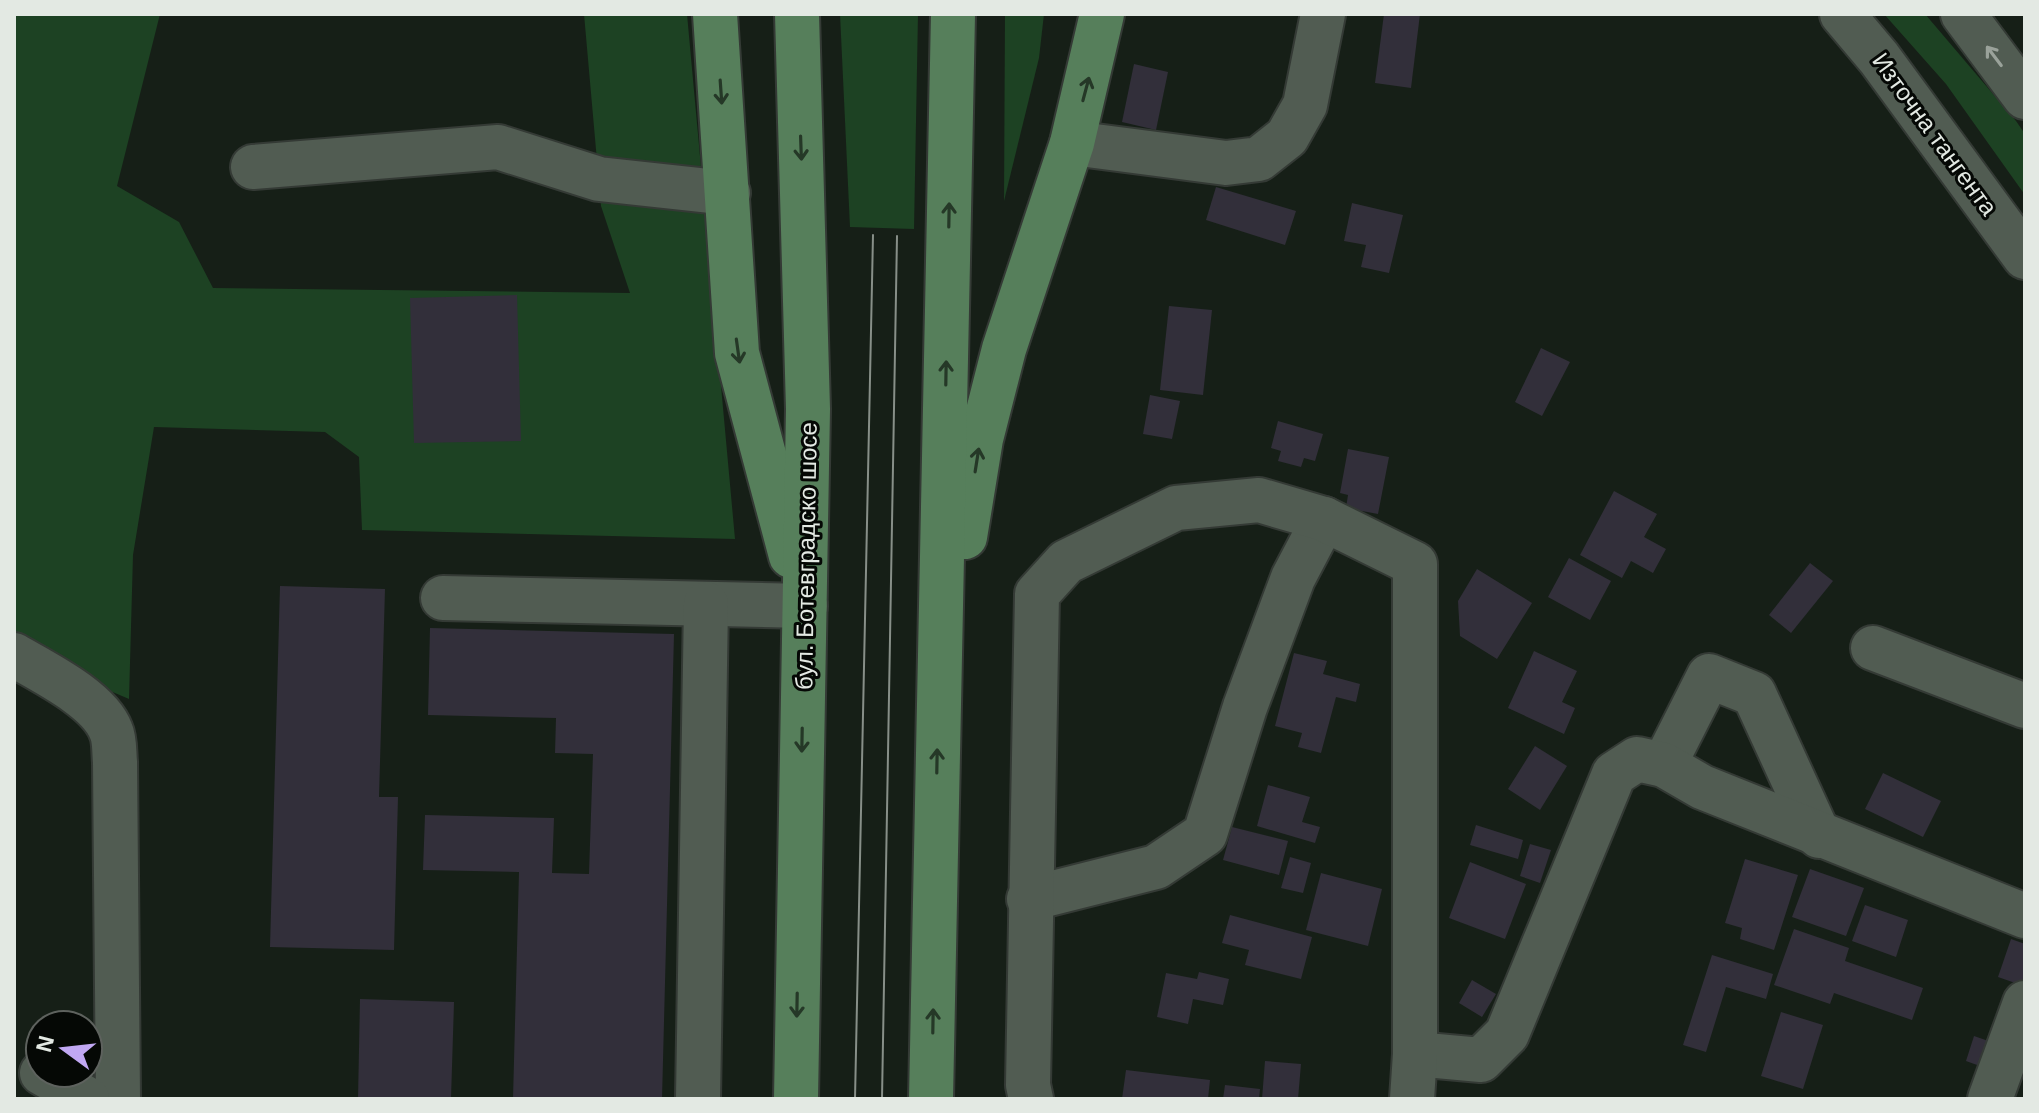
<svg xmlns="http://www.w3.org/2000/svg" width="2039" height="1113" font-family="Arial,sans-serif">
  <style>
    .green { fill: #1d4223 }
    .building { fill: #322f3a }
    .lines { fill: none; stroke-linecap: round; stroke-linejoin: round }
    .minor-casing { stroke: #343a35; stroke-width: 48 }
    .major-casing { stroke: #343a35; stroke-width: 48 }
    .minor { stroke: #515c52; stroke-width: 44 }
    .major { stroke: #567f5b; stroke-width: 44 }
    .tram { stroke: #878f88; stroke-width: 2 }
    .oneway { stroke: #9aa29a }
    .oneway2 { stroke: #253827 }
    .labels { text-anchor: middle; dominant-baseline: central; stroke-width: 6; stroke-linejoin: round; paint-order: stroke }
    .street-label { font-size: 24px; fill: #e3e9e3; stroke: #050805 }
  </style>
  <rect width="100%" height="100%" fill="#161f17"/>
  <g class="green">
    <polygon points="14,14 160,14 117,186 179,222 213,288 630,293 601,206 584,14 687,14 735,539 362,530 359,457 325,432 154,427 133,555 129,699 14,650"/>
    <polygon points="840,14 918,14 914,229 850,227"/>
    <polygon points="1005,14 1044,14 1039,58 1004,201"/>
    <polygon points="1884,14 1925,14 2016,121 2025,134 2025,195 1946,84"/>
  </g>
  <g class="building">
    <polygon points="1384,14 1420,14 1411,88 1375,83"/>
    <polygon points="1134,64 1168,72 1156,130 1122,122"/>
    <polygon points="1216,187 1296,211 1285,245 1206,220"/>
    <polygon points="1352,203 1403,215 1389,273 1361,267 1366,245 1344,241"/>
    <polygon points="517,295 521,441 414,443 410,298"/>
    <polygon points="1169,306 1212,310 1203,395 1160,390"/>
    <polygon points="1541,348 1570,362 1542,416 1515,402"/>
    <polygon points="1150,395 1180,401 1172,439 1143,434"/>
    <polygon points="1278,421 1323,434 1315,461 1304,458 1301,467 1278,461 1281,451 1271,448"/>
    <polygon points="1348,449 1389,457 1378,514 1346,508 1348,495 1340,493"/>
    <polygon points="1614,491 1657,514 1644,537 1666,549 1653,573 1631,561 1622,578 1580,555"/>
    <polygon points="1569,558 1611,581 1590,620 1548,597"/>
    <polygon points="1810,563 1833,581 1791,633 1769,615"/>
    <polygon points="1477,569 1532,603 1497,659 1460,636 1458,601"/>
    <polygon points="280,586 385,589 379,797 398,797 394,950 270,947"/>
    <polygon points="430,628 674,634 662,1099 513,1099 519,872 423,870 425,815 554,818 552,873 589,874 593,754 555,753 556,718 428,715"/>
    <polygon points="1534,651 1577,671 1562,702 1575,708 1564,734 1508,708"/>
    <polygon points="1294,653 1327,661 1323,674 1360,684 1356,702 1336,697 1321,753 1298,747 1302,733 1275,726"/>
    <polygon points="1535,746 1567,766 1540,810 1508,789"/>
    <polygon points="1883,773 1941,801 1923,837 1865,809"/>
    <polygon points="1268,785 1310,797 1302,822 1320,827 1315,843 1257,826"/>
    <polygon points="1476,825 1523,840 1518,859 1470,845"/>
    <polygon points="1232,827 1288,841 1279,875 1223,860"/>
    <polygon points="1530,844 1551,850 1540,883 1520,876"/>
    <polygon points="1290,857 1311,863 1303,893 1281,888"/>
    <polygon points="1745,859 1798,875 1774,950 1740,939 1742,928 1725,923"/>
    <polygon points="1470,862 1526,884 1505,939 1449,918"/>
    <polygon points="1810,869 1864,888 1846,936 1792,917"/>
    <polygon points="1321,873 1382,889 1368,946 1306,930"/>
    <polygon points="1865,905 1908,920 1896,957 1852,941"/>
    <polygon points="1230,915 1312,937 1301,979 1245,965 1249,950 1222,943"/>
    <polygon points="1794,929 1849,948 1845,961 1923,988 1912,1020 1834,993 1830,1004 1774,985"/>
    <polygon points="2011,939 2025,944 2025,975 2021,985 1998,977"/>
    <polygon points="1712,955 1773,974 1766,999 1726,987 1706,1052 1683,1045"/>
    <polygon points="1199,972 1229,979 1223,1005 1193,999 1188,1024 1157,1017 1166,973 1197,979"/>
    <polygon points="1472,980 1496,994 1482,1017 1459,1003"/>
    <polygon points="360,999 454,1002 451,1099 358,1099"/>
    <polygon points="1781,1012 1823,1025 1803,1089 1761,1076"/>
    <polygon points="1974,1036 2000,1045 1991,1070 1966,1061"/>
    <polygon points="1265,1061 1301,1064 1298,1099 1262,1099"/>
    <polygon points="1126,1070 1210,1080 1208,1099 1122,1099"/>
    <polygon points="1225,1085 1260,1089 1259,1099 1223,1099"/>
  </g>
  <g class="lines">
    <defs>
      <g id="minor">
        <polyline points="1842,14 1879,58 2025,257"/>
        <polyline points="1963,14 2025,97"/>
        <polyline points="1072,143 1226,163 1259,159 1287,137 1305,105 1323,14"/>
        <polyline points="253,167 498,147 599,179 728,193"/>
        <polyline points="443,598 805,606"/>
        <polyline points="1873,648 2025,706"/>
        <path d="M14,655c29,17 85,44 97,76 4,9 3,22 4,31l3,337"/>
        <polyline points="1664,765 1709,676 1754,694 1819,836"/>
        <polyline points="1029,899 1156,867 1205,834 1245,707 1293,578 1324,519"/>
        <polyline points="1415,1054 1481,1060 1507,1034 1614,774 1637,759 1664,765 1702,787 2025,916"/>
        <polyline points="42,1073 87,1099"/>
        <polyline points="698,1099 706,604"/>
        <polyline points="1031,1099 1028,1085 1037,594 1066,562 1176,508 1259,500 1324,519 1415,564 1415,1054 1412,1099"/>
        <polyline points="1990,1099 2025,1003"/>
      </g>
      <g id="major">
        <polyline points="715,14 737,353 791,556"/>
        <polyline points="965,537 981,439 1004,349 1072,143 1102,14"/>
        <polyline points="796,1099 808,409 797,14"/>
        <polyline points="931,1099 953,14"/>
      </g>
    </defs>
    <use href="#minor" class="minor-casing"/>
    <use href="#major" class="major-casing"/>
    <use href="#minor" class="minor"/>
    <use href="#major" class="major"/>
    <g class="tram">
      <polyline points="855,1099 873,235"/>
      <polyline points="882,1099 897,236"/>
    </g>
  </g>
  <defs><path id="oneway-shaft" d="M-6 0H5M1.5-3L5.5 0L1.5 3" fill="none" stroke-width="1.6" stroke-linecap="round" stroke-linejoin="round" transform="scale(2)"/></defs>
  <use class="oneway" href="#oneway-shaft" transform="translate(1994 56) rotate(-127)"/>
  <g class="oneway2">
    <use href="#oneway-shaft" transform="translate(1086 89) rotate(-75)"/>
    <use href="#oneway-shaft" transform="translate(721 92) rotate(86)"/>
    <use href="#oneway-shaft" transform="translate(801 148) rotate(88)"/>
    <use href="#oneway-shaft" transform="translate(949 215) rotate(-89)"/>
    <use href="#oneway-shaft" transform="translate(738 351) rotate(82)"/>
    <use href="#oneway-shaft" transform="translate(946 373) rotate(-89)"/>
    <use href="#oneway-shaft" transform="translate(977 460) rotate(-81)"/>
    <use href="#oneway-shaft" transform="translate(802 740) rotate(91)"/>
    <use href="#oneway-shaft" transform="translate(937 761) rotate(-89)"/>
    <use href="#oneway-shaft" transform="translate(797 1005) rotate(91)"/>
    <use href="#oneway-shaft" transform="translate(933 1021) rotate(-89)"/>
  </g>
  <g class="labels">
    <g class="street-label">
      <text transform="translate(1935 134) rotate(54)">Източна тангента</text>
      <text transform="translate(806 556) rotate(-89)">бул. Ботевградско шосе</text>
    </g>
  </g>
  <rect width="2039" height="1113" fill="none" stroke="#e3e9e3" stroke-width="32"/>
  <g transform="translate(64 1049) rotate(285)"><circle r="38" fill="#050805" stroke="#5e625e" stroke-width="2"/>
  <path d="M0-6L14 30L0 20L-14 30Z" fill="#c1a8f3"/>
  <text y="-12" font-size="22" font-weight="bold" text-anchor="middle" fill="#e3e9e3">N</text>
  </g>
</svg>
